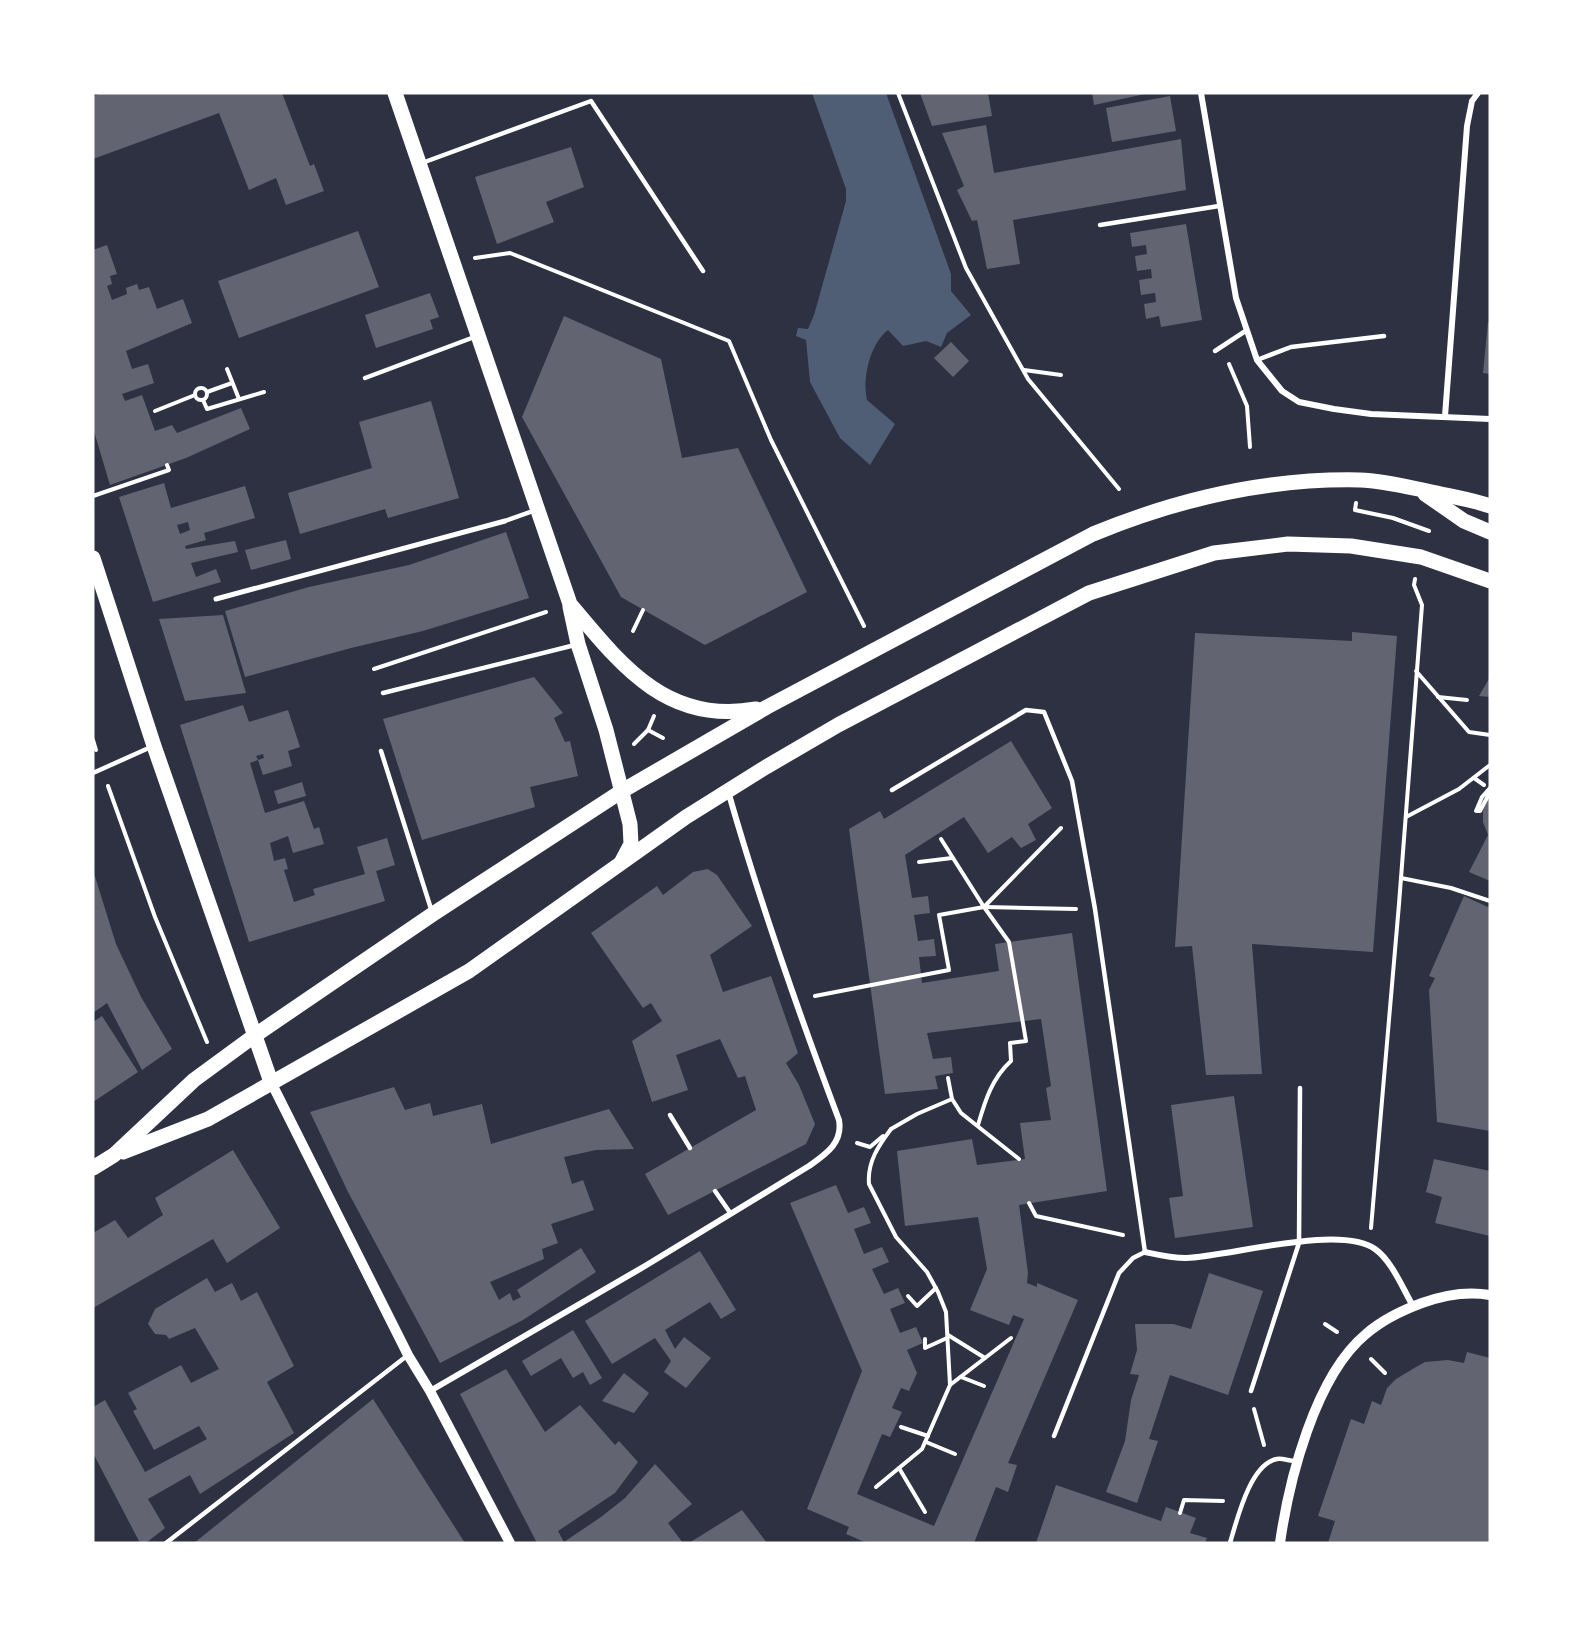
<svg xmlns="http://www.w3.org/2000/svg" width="1583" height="1636" font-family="'Exo 2',sans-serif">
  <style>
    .water { fill: #4f5d75 }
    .building { fill: #626471; fill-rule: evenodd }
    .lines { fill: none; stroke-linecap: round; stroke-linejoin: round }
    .path { stroke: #fff; stroke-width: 4 }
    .service { stroke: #fff; stroke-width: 4.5 }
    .pedestrian { stroke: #fff; stroke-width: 5 }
    .minor { stroke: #fff; stroke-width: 6 }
    .tertiary { stroke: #fff; stroke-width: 10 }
    .primary { stroke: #fff; stroke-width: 15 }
  </style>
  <rect width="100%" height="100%" fill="#2d3142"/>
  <path class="water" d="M812,93h74l65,181v17l20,24 -24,18 -6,14 -15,-6 -23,5 -15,-16c-18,14 -26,48 -21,70l28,24 -25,41 -30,-27 -30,-56 -4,-42 -10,-4 2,-8 10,1 6,-14 32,-114v-12z"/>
  <g class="building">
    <polygon points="102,93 282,93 310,166 314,164 324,191 286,205 276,178 249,190 219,113 93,159 93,96"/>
    <polygon points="920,93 988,93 992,116 932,126"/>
    <polygon points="1092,93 1145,93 1145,94 1094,105"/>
    <polygon points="1170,96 1176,131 1112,142 1106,108"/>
    <polygon points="986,125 994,173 1181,139 1186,190 1013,220 1020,264 987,269 977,220 972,221 957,190 964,186 942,133"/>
    <polygon points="571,147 584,187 546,202 554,222 497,244 475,177"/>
    <polygon points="1186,224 1202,320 1161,327 1159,316 1146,319 1144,304 1156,302 1155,293 1141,295 1139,280 1152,278 1151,269 1137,271 1135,256 1147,254 1146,245 1132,247 1130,233"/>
    <polygon points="358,231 379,287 239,338 218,281"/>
    <polygon points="107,245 117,274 110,276 112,284 107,286 112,300 127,294 126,288 137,284 139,290 149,287 157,309 183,299 192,323 126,351 132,369 148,364 154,383 122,394 125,401 142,395 155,431 172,425 177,433 241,408 250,429 186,458 110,485 93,428 93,250"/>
    <polygon points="430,293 439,317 430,320 433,329 376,348 365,315"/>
    <polygon points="564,316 661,359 682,458 738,448 807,592 705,645 621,597 522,417"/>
    <polygon points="1488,322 1490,323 1490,374 1483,373"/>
    <polygon points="951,342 969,361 953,377 934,358"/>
    <polygon points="431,401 459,498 388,518 385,509 300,534 288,493 372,468 359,422"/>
    <path d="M164,483l7,25 74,-22 10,32 -51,15 2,7 -21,6 1,3 49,-8 3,11 -47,11 5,14 20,-8 5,13 -68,20 -34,-105zM188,522l2,8 -10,4 -3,-9z"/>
    <polygon points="506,532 529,598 423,631 351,648 245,677 225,611 309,587 409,565"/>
    <polygon points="286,540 291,559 251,570 245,550"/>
    <polygon points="223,615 246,693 185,701 159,619"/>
    <polygon points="1352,632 1397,636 1373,952 1252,944 1262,1074 1206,1075 1192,946 1175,947 1195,633 1352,641"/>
    <polygon points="534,677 563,713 554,718 565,742 570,741 578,776 530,787 535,807 422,840 383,719"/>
    <polygon points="1490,677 1490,697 1479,696"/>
    <polygon points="243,705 249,722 288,710 300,747 288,751 292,766 263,775 258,760 264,758 263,754 256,756 258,760 250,763 265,813 304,801 314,829 319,827 324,844 293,853 288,836 270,843 274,861 285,858 288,869 284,870 294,902 315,895 313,889 365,874 357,847 387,838 395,865 376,871 385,901 249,942 180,725"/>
    <polygon points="1011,741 1052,808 1028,824 1036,840 1021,848 1012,837 988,853 964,817 905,855 912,898 928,896 930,913 914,915 918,941 934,939 936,956 919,957 922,983 999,971 995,944 1072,933 1107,1191 1019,1205 1028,1273 1027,1283 1037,1287 1037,1283 1078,1300 1008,1463 1017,1465 1008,1492 996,1487 974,1543 867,1543 846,1534 849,1527 807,1509 862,1371 790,1203 836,1185 848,1213 864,1207 871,1223 854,1229 864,1254 882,1247 889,1262 872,1269 884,1294 898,1288 905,1303 890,1309 900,1333 916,1327 923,1343 907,1350 917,1373 909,1391 901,1388 892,1408 902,1412 890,1437 882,1434 857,1494 934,1526 1024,1319 1013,1315 1009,1325 970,1310 987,1269 978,1217 905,1226 897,1151 972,1139 977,1165 1025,1159 1020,1123 1051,1120 1046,1088 1051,1086 1041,1019 927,1033 933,1059 951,1057 953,1073 935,1076 938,1089 885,1094 849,829 880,811 884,819"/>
    <polygon points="302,782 306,796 278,804 274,791"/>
    <polygon points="1490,793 1490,881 1469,872 1488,835 1483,822 1483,811"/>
    <polygon points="708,869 717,875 752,926 710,955 723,992 771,976 798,1053 786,1063 799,1085 815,1124 806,1144 668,1215 645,1174 756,1110 745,1076 738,1078 720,1039 676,1055 688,1090 652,1102 632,1041 662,1021 651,1003 643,1008 591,933 657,886 663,895 693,872"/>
    <polygon points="93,870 116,944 141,997 172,1049 142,1070 107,1003 93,1013"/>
    <polygon points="1464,896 1490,908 1490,1131 1437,1122 1429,990 1435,978 1429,976"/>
    <polygon points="102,1016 138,1072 93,1102 93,1022"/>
    <polygon points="394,1087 405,1110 430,1103 433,1116 482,1104 491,1144 609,1109 634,1149 596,1150 564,1157 572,1184 583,1180 594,1210 551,1224 558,1243 542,1249 544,1259 490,1282 499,1300 510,1293 513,1301 521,1297 517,1290 581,1248 596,1272 523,1320 440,1363 348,1192 310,1112"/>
    <polygon points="1234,1096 1253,1227 1175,1238 1169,1198 1183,1196 1171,1105"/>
    <polygon points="233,1150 280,1228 227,1263 213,1239 93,1308 93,1233 115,1220 128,1238 163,1215 155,1198"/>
    <polygon points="1434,1159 1490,1171 1490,1236 1435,1223 1442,1197 1426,1192"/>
    <polygon points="700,1251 736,1310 721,1319 710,1302 665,1330 675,1349 684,1337 711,1358 686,1388 664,1372 671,1361 655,1338 612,1364 585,1321"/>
    <polygon points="1209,1273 1263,1291 1228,1395 1170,1375 1149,1439 1158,1441 1137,1503 1106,1492 1125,1441 1131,1400 1139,1375 1130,1374 1137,1350 1135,1324 1173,1324 1191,1329"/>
    <polygon points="207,1278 215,1292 232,1283 241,1301 257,1292 294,1366 267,1382 294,1433 200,1494 190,1475 148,1499 165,1528 146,1543 140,1543 93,1453 93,1407 105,1400 145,1472 207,1439 199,1426 154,1450 133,1411 137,1409 128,1393 181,1365 191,1383 219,1369 195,1328 169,1339 166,1335 155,1334 148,1324 155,1309"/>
    <polygon points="573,1330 602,1378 590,1385 583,1372 573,1378 561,1358 531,1376 522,1361"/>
    <polygon points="1467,1352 1490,1358 1490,1543 1328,1543 1335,1521 1318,1516 1351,1419 1364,1424 1372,1401 1381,1405 1387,1388 1396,1379 1416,1367 1425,1362 1448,1360 1464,1363"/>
    <polygon points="506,1369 545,1432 580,1405 615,1445 619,1441 638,1462 615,1493 558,1531 564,1542 601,1517 625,1498 655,1464 692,1504 668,1523 683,1543 537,1543 460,1394"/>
    <polygon points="624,1373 649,1393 634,1413 602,1401"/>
    <polygon points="373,1399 465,1543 194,1543 315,1446"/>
    <polygon points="1056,1485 1161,1521 1166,1507 1196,1518 1190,1533 1207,1538 1205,1543 1036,1543"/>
    <polygon points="742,1510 767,1543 689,1543"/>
  </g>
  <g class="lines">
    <g class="path">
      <polyline points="898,93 966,268 1028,379 1119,489"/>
      <polyline points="475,258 510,253 729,341 771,440 864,626"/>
      <polyline points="1229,364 1247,406 1250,447"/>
      <polyline points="227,369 239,399"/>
      <polyline points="1024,370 1061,375"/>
      <circle cx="201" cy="394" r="6"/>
      <polyline points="207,392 232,383"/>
      <polyline points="203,400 207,409 264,392"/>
      <polyline points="155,411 195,395"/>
      <polyline points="93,496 169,470 167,465"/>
      <polyline points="1356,503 1355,510 1393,518 1429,531"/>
      <polyline points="633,631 643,610"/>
      <polyline points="374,669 546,612"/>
      <polyline points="1416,671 1469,732 1490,735"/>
      <polyline points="1438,697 1467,700"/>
      <polyline points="648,730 663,738"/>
      <polyline points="93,740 96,750"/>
      <polyline points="634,744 648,730 654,716"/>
      <polyline points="1474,778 1484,785"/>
      <polyline points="108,786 155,917 207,1042"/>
      <polyline points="1490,788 1482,797 1476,811 1480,811 1490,792"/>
      <polyline points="1406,817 1459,789 1490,765"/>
      <polyline points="941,839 984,907"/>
      <polyline points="919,862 952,858"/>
      <polyline points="1401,878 1451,888 1490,901"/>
      <polyline points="984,907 1061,828"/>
      <polyline points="985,907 1076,909"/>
      <path d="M815,996l134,-26 -10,-55 45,-8 25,35 17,99 -16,2 1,18c-19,17 -26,40 -33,64"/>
      <polyline points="948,1078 952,1099"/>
      <path d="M891,1129c-12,16 -24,33 -22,55l27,53 31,35 11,20 8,20 4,73 61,-47"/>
      <polyline points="891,1129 917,1114 952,1099 961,1113 1019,1159"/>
      <polyline points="857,1143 870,1147 883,1136"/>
      <polyline points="1029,1203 1036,1216 1123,1235"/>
      <polyline points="1371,1228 1399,904 1422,605 1414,585 1415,579"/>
      <polyline points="908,1296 917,1306 936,1288"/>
      <polyline points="1325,1324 1337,1332"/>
      <polyline points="948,1335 985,1358"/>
      <polyline points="925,1339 925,1348 947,1338"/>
      <polyline points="1371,1359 1385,1373"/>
      <polyline points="961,1377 984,1386"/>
      <polyline points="1254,1409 1264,1445"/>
      <polyline points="901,1427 928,1436"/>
      <polyline points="926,1442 955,1454"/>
      <polyline points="899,1468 925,1512"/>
      <polyline points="876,1487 922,1449 950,1385"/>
      <polyline points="1180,1513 1184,1500 1223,1501"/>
    </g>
    <g class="service">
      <polyline points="422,163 591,101 703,271"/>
      <polyline points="1100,225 1219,206"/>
      <polyline points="1215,351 1247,330"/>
      <polyline points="1257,360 1291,347 1384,336"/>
      <polyline points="365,378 477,336"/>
      <polyline points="505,521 536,510"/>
      <polyline points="383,693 575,645"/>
      <polyline points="381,751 432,912"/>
      <polyline points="93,773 151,747"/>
      <polyline points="892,790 1026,710 1044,712 1072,781 1095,909 1145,1252 1133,1258 1119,1273 1054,1436"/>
      <polyline points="670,1115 690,1148"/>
      <polyline points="715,1191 731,1214"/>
      <polyline points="1251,1391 1299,1243 1300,1088"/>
      <polyline points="166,1543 408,1355"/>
      <path d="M1230,1543c7,-23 20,-79 47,-84 5,-1 13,2 18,2"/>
    </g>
    <polyline class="pedestrian" points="216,599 505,521"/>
    <g class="minor">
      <polyline points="1201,93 1236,298 1257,360 1282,391 1299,402 1334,409 1371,414 1490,419"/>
      <polyline points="1445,416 1467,126 1472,101 1478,93"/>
      <path d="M1145,1252c14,3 27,6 41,6 45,-2 154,-34 189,-9 17,12 28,40 38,57"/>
      <path d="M430,1391l215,-125 164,-100c17,-12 34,-23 30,-46 -41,-109 -79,-217 -111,-329"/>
    </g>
    <g class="tertiary">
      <polyline points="271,1082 408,1355 430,1391 510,1543"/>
      <path d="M1280,1543c9,-63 35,-167 86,-209 16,-14 37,-24 56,-31 22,-8 45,-12 68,-8"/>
    </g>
    <g class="primary">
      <path d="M395,93l175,511c51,61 97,121 186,105"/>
      <polyline points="1425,494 1464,521 1490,532"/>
      <polyline points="93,558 154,746 271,1082"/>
      <polyline points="570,607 578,644 606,730 630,824 631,844 622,861"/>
      <polyline points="123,1152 208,1119 469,971 686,817 766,767 838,725 1089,593 1214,553 1288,544 1351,546 1421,557 1490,581"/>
      <path d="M93,1168l21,-13 80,-75 60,-44 179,-122 189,-123 145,-84 326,-173c85,-35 174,-56 267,-54 26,1 51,8 77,13 17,4 36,7 53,13"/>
    </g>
  </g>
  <rect width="1583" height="1636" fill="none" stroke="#ffffff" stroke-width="189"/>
</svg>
